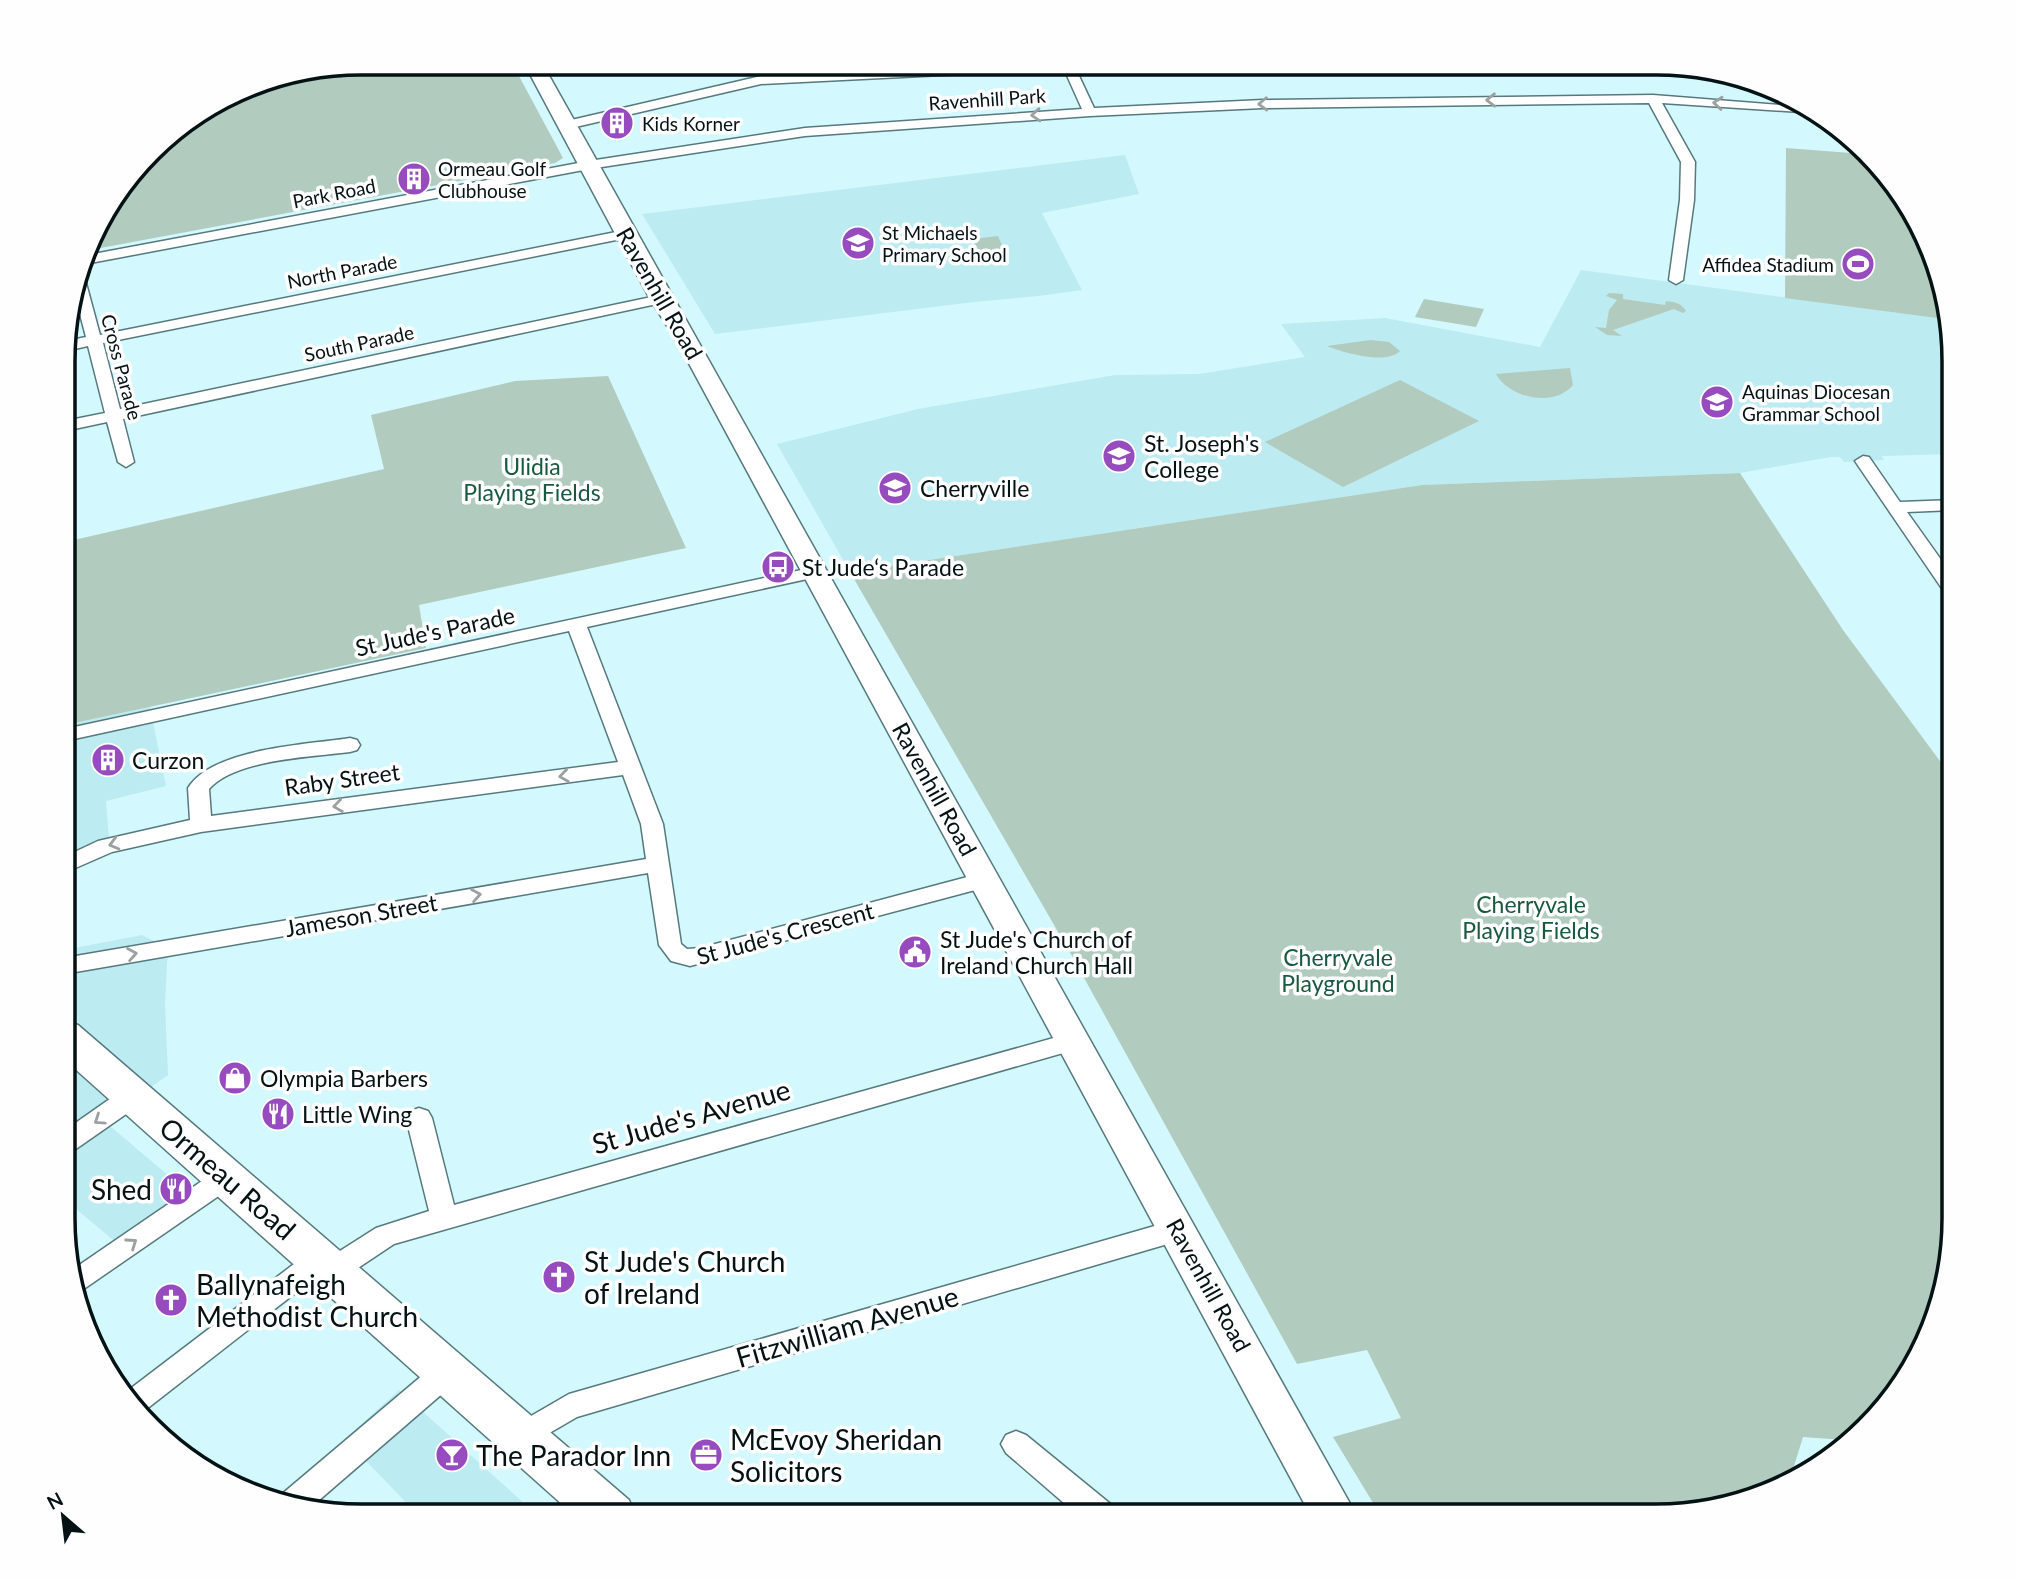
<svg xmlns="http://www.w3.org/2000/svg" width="2017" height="1579" font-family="Lato,sans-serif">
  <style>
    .built { fill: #bcebf1 }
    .green { fill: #b2cbbf }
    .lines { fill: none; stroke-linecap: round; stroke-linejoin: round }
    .minor-casing { stroke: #56797d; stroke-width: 3 }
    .secondary-casing { stroke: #56797d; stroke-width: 3 }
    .primary-casing { stroke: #56797d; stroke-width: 3 }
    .minor { fill: #fff; fill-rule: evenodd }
    .secondary { fill: #fff; fill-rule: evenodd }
    .primary { fill: #fff; fill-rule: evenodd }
    .oneway { stroke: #9ba0a1 }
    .labels { text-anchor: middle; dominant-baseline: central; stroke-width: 7; stroke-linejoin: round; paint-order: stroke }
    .far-street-label { font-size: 19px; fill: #051214; stroke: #fefefe }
    .far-poi-label { font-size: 19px; fill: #051214; stroke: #fefefe; text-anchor: start }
    .street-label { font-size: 23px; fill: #051214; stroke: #fefefe }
    .poi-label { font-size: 23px; fill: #051214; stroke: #fefefe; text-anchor: start }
    .park-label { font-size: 23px; fill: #195841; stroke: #fefefe }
    .near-street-label { font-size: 28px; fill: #051214; stroke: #fefefe }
    .near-poi-label { font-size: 28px; fill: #051214; stroke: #fefefe; text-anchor: start }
    .rim { fill: none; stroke: #051214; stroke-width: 3.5 }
  </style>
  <rect width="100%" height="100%" fill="#d3f9fe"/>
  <g class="built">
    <polygon points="1125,155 1139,194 1042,213 1082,290 1039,296 974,302 715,334 642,214"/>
    <polygon points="1581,270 1944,319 1954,361 1954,454 1882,456 1884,460 1844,462 1840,457 1831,457 1740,473 1422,485 850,572 777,444 918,409 1115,375 1199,374 1305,357 1281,324 1385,318 1540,347"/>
    <polygon points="150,707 166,786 106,801 109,838 64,861 65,725"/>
    <polygon points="142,935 168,948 165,1002 168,1075 104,1121 195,1198 124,1249 64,1199 64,950"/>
    <polygon points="399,1390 537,1515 418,1515 345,1439"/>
  </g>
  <g class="green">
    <polygon points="361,63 512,63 563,158 555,163 90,250 103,212 165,137 265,79"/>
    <polygon points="1786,148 1864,154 1864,152 1923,230 1944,319 1785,298"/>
    <polygon points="998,236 1009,261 983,263 973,239"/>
    <path d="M1609,293l14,1v5l42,6 1,-4c9,1 15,2 20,10l-3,2 -9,-4 -61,21 9,6 -15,-1 -12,-8 11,1 3,-18 8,-10 -11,-4z"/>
    <polygon points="1424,299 1484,309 1476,327 1415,317"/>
    <path d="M1371,340l18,2 11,9c-14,14 -56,2 -73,-5z"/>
    <path d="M1570,368l3,17c-19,23 -64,13 -77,-11z"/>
    <polygon points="608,376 686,548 419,605 426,648 65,725 65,542 384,469 371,415 515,381"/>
    <polygon points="1400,380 1479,421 1343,487 1265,442"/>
    <polygon points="1740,473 1843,630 1954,780 1953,1238 1931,1332 1880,1415 1845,1440 1803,1437 1790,1479 1770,1493 1656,1516 1381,1516 1333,1437 1401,1418 1367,1350 1297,1364 1072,956 850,572 1422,485"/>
  </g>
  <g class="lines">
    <defs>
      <g id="minor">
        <polygon points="1028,63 1073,63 1094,108 1263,100 1653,95 1804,107 1815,113 1662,103 1695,162 1694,200 1683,280 1676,284 1669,280 1680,200 1681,162 1649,103 1263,108 1090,116 805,136 589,169 85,264 88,255 589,161 805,128 1082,109 1064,69 761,84 567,129 561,125 567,121 761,76"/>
        <polygon points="626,230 631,231 631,237 103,343 120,409 661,295 668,299 666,302 123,419 134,462 126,467 118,462 107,422 65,431 65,421 105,413 88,346 66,351 66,341 86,337 75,295 80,279 86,283 100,335"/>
        <polygon points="1863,456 1869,457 1900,502 1954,500 1954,510 1907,512 1954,578 1954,598 1947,596 1855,461"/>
        <path d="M815,567l6,1 3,4 -3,4 -234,51 76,197 18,120 6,5 13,-1 286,-76 8,3 3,5 -3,5 -304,81 -19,-5 -12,-16 -11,-72 -584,101v-16l582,-99 -5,-35 -18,-49 -422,57 -89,20 -48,21v-16l34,-16 92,-21 -2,-32c25,-40 118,-43 162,-50l7,2 3,5 -3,5 -7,2c-38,5 -115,7 -141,37l2,27 407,-54 -49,-131 -504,110v-12z"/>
        <polygon points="1075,1032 1084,1035 1087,1041 1084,1047 394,1244 343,1278 333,1281 323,1278 321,1273 144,1411 141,1412 126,1392 311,1251 320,1248 329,1251 332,1256 376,1228 429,1211 406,1118 410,1111 419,1108 428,1111 432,1118 454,1205"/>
        <polygon points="133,1086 142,1089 145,1096 142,1103 73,1151 64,1154 64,1131 124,1089"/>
        <polygon points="227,1167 236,1170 240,1177 236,1184 78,1293 72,1270 218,1170"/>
        <polygon points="1179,1219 1188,1222 1192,1230 1188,1238 577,1417 522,1449 512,1445 508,1436 512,1427 569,1394"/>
        <polygon points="447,1360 457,1363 461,1372 457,1381 310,1508 279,1501 282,1494 437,1363"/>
        <polygon points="1016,1431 1026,1435 1113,1506 1117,1516 1079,1516 1006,1453 1001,1444 1006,1435"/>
      </g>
      <polygon id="secondary" points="524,63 542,63 1357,1516 1311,1516 679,345 650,299"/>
      <polygon id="primary" points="64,1021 78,1025 629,1500 636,1516 574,1515 64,1059"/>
    </defs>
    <use href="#minor" class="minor-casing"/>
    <use href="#secondary" class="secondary-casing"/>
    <use href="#primary" class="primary-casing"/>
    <use href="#minor" class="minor"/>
    <use href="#secondary" class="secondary"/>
    <use href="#primary" class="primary"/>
  </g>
  <defs><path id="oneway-chevron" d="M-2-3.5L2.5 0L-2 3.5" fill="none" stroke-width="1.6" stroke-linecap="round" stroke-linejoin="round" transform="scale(1.75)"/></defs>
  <g class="oneway">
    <use href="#oneway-chevron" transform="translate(1491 100) rotate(179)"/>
    <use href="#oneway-chevron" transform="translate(1718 103) rotate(-175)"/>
    <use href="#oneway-chevron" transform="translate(1263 104) rotate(178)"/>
    <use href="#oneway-chevron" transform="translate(1036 115) rotate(176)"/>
    <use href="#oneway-chevron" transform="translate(564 776) rotate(172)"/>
    <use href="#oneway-chevron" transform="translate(338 806) rotate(172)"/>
    <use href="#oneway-chevron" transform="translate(114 844) rotate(165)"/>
    <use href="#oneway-chevron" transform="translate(476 895) rotate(-10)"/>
    <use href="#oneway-chevron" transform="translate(132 954) rotate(-10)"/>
    <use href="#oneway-chevron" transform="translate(99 1120) rotate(146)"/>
    <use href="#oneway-chevron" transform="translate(132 1243) rotate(-35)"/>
  </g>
  <defs>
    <symbol id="building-disc" viewBox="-11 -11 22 22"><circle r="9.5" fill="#964bbe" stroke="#fefefe"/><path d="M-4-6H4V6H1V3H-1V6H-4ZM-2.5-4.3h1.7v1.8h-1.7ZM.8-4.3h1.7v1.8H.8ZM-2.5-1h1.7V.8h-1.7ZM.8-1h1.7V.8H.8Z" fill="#fff"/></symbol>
    <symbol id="school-disc" viewBox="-11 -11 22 22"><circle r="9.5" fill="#964bbe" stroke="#fefefe"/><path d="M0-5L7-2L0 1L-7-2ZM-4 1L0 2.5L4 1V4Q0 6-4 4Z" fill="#fff"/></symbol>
    <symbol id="stadium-disc" viewBox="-11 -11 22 22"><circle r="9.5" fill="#964bbe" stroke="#fefefe"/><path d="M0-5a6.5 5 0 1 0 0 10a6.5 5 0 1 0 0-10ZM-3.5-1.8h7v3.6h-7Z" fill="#fff"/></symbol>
    <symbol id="bus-disc" viewBox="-11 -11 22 22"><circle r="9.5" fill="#964bbe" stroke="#fefefe"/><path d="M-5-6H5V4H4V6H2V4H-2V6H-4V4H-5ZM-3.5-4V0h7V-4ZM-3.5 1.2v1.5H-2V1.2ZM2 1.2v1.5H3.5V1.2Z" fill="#fff"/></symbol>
    <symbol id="civic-disc" viewBox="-11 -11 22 22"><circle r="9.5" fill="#964bbe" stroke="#fefefe"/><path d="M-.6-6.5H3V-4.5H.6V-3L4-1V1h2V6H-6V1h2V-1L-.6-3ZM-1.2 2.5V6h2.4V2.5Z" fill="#fff"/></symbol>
    <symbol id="shop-disc" viewBox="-11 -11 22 22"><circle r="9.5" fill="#964bbe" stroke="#fefefe"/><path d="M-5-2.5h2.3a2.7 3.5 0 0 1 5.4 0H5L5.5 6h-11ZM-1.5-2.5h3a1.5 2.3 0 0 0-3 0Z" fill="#fff"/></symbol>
    <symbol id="restaurant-disc" viewBox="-11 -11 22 22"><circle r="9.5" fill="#964bbe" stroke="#fefefe"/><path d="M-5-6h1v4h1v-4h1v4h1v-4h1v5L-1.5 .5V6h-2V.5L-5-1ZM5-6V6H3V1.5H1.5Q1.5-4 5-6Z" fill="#fff"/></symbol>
    <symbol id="church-disc" viewBox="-11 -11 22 22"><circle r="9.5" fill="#964bbe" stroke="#fefefe"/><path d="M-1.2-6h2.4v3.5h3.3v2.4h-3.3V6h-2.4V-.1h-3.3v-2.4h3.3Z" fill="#fff"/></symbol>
    <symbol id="bar-disc" viewBox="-11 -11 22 22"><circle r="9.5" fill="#964bbe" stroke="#fefefe"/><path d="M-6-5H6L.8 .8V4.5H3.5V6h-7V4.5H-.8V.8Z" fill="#fff"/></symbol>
    <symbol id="office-disc" viewBox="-11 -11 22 22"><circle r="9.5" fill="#964bbe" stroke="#fefefe"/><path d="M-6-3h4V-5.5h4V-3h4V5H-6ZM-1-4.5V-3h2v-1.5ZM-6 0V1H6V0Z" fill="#fff"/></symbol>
  </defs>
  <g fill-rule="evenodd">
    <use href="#building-disc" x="598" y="104" width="38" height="38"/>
    <use href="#building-disc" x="395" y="160" width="38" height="38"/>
    <use href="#school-disc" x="839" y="224" width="38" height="38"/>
    <use href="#stadium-disc" x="1839" y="245" width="38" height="38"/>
    <use href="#school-disc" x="1698" y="383" width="38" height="38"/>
    <use href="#school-disc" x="1100" y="437" width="38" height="38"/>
    <use href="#school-disc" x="876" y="469" width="38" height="38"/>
    <use href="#bus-disc" x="759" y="548" width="38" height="38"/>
    <use href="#building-disc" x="89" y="741" width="38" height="38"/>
    <use href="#civic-disc" x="896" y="933" width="38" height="38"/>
    <use href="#shop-disc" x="216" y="1059" width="38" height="38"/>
    <use href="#restaurant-disc" x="259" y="1095" width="38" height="38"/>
    <use href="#restaurant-disc" x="157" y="1170" width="38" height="38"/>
    <use href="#church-disc" x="540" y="1258" width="38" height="38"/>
    <use href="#church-disc" x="152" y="1281" width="38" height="38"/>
    <use href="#bar-disc" x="433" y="1436" width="38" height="38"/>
    <use href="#office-disc" x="687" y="1436" width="38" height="38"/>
  </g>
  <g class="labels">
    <g class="far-street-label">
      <text transform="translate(987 99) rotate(-4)">Ravenhill Park</text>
      <text transform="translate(334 193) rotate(-11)">Park Road</text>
      <text transform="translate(342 271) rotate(-11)">North Parade</text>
      <text transform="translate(359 343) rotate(-12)">South Parade</text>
      <text transform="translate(122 367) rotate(75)">Cross Parade</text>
    </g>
    <g class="far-poi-label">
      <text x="642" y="123">Kids Korner</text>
      <text x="438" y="168">Ormeau Golf<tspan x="438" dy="22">Clubhouse</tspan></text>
      <text x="882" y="232">St Michaels<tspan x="882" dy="22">Primary School</tspan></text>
      <text x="1834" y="264" text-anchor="end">Affidea Stadium</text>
      <text x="1742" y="391">Aquinas Diocesan<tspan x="1742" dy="22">Grammar School</tspan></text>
    </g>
    <g class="street-label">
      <text transform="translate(660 293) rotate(60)">Ravenhill Road</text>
      <text transform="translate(435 631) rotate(-12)">St Jude's Parade</text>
      <text transform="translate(342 779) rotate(-8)">Raby Street</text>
      <text transform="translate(935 789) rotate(61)">Ravenhill Road</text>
      <text transform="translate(361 915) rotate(-10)">Jameson Street</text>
      <text transform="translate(785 933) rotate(-15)">St Jude's Crescent</text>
      <text transform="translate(1209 1285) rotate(61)">Ravenhill Road</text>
    </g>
    <g class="poi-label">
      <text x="1144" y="443">St. Joseph's<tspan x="1144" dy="26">College</tspan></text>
      <text x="920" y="488">Cherryville</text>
      <text x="802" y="567">St Jude‘s Parade</text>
      <text x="132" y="760">Curzon</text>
      <text x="940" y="939">St Jude's Church of<tspan x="940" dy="26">Ireland Church Hall</tspan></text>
      <text x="260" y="1078">Olympia Barbers</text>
      <text x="302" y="1114">Little Wing</text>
    </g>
    <g class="park-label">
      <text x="532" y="466">Ulidia<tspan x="532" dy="26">Playing Fields</tspan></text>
      <text x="1531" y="904">Cherryvale<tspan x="1531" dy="26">Playing Fields</tspan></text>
      <text x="1338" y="957">Cherryvale<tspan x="1338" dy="26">Playground</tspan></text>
    </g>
    <g class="near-street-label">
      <text transform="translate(691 1116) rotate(-16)">St Jude's Avenue</text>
      <text transform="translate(228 1178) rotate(41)">Ormeau Road</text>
      <text transform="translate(847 1326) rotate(-16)">Fitzwilliam Avenue</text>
    </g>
    <g class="near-poi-label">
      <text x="152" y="1189" text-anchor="end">Shed</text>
      <text x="584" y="1261">St Jude's Church<tspan x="584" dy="32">of Ireland</tspan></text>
      <text x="196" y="1284">Ballynafeigh<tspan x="196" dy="32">Methodist Church</tspan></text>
      <text x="730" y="1439">McEvoy Sheridan<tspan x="730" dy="32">Solicitors</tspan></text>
      <text x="476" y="1455">The Parador Inn</text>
    </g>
  </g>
  <path d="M0 0H2017V1579H0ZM361 75H1656A286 286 0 0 1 1942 361V1218A286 286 0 0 1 1656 1504H361A286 286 0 0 1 75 1218V361A286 286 0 0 1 361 75Z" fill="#fefefe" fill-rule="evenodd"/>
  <path class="rim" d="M361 75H1656A286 286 0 0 1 1942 361V1218A286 286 0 0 1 1656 1504H361A286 286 0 0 1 75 1218V361A286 286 0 0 1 361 75Z"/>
  <g transform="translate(63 1516) rotate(332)" stroke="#fefefe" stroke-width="5" paint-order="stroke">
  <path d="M0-5L12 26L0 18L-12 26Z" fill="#051214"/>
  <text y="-10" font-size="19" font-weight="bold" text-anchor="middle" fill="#051214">N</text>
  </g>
</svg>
